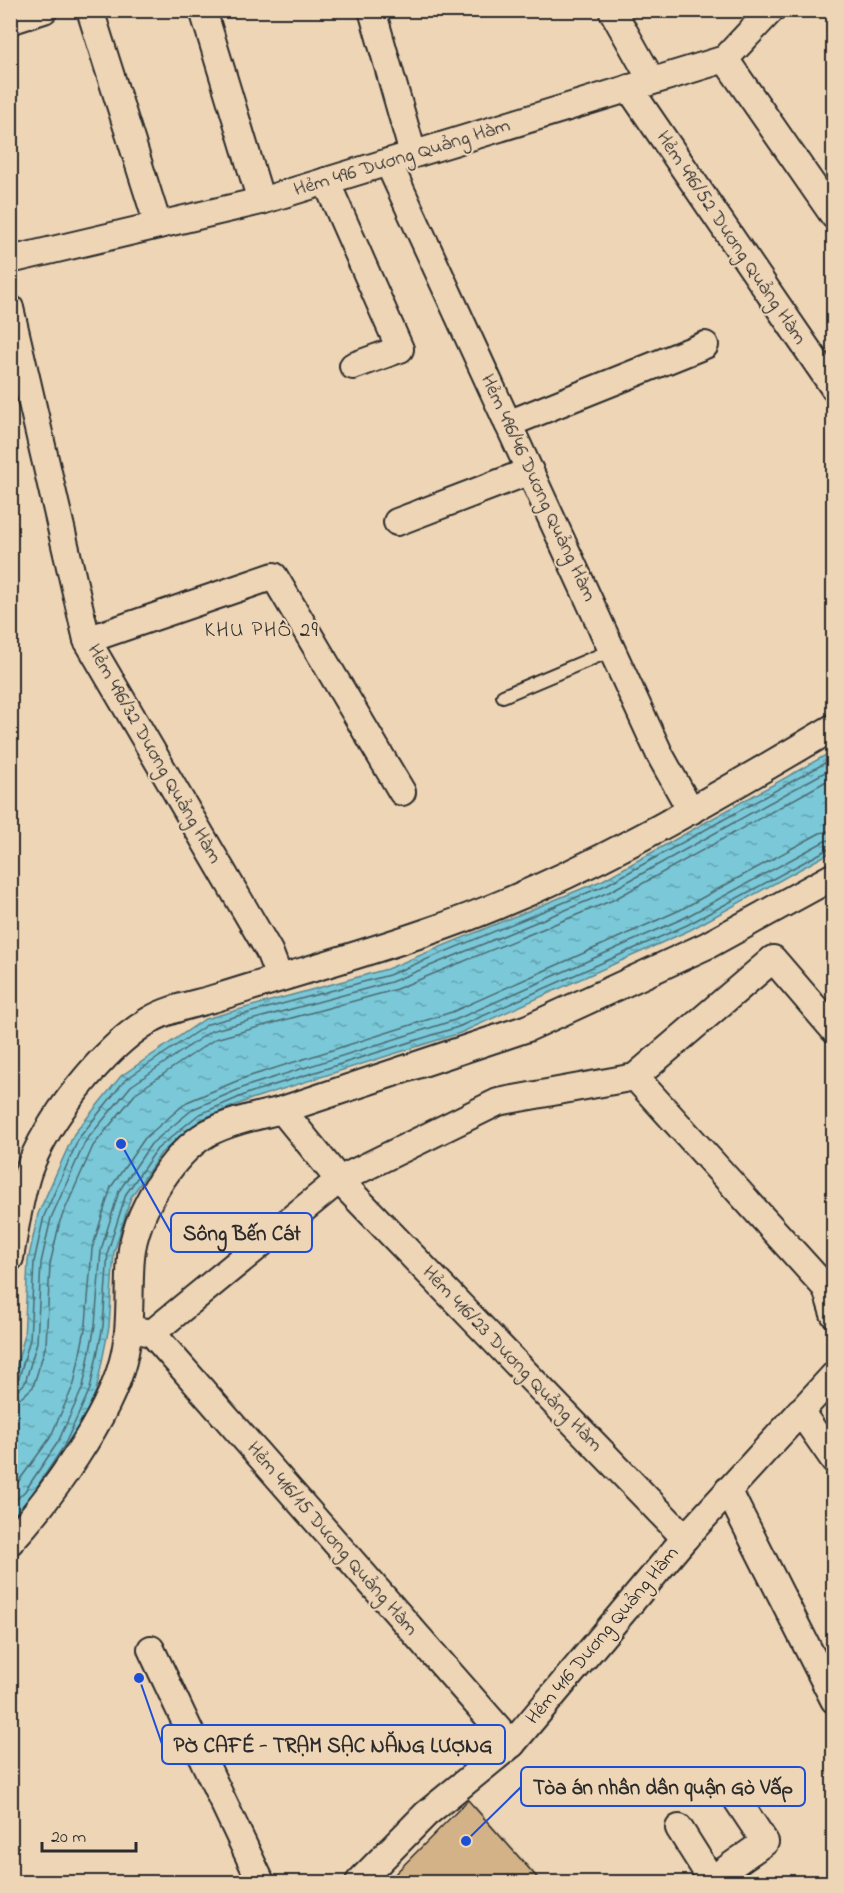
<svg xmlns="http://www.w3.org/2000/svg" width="844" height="1893" font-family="'Indie Flower',sans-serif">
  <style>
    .water { fill: url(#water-ripples); stroke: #5a8993; stroke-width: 1.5 }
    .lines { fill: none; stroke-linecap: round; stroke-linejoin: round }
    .shore { stroke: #4b6a70; stroke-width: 1.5 }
    .building { fill: #d4b287; stroke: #2b2b2b; stroke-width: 1.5; filter: url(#shadow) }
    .lane-casing { stroke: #2b2b2b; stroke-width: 16 }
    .street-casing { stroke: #2b2b2b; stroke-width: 30 }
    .lane { stroke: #eed5b6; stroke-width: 12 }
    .street { stroke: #eed5b6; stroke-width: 26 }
    .labels { text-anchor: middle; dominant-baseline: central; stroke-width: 4.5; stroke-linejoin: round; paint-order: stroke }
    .street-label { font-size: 20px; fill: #2b2b2b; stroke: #eed5b6 }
    .neighbourhood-label { font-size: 21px; letter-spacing: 1.5px; fill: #2b2b2b; stroke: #eed5b6 }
    .leader { fill: none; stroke: #1d4ed8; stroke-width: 2 }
    .callout-dot { fill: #1d4ed8; stroke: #eed5b6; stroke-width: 2 }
    .callout { fill: #eed5b6; stroke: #1d4ed8; stroke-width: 2 }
    .callout-label { font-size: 21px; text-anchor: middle; font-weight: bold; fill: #2b2b2b }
  </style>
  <defs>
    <pattern id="water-ripples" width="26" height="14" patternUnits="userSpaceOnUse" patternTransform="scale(1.5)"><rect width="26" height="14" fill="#7ac8d8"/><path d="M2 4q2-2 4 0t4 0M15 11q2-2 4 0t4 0" fill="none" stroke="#64a3af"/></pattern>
    <filter id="shadow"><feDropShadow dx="5.5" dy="5.5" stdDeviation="0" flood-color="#0004"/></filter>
  </defs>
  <rect width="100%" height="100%" fill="#eed5b6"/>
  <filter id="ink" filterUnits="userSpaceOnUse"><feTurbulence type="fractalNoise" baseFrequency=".0167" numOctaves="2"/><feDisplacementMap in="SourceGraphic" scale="12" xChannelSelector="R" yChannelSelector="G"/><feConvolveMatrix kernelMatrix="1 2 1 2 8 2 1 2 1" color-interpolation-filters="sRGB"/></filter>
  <g filter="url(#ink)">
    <polygon class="water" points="833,751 833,851 690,930 460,1033 251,1099 202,1119 161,1153 131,1197 114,1252 109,1327 96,1391 70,1449 11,1526 11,1386 24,1338 28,1261 38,1214 74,1134 121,1076 205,1019 387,969 603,880"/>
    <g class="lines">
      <g class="shore">
        <polyline points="10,1382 19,1378 30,1339 34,1262 44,1216 79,1138 125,1080 208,1024 389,975 606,885 834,758"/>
        <polyline points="10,1390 19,1389 25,1383 37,1342 41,1263 51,1218 85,1142 131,1086 211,1031 391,982 609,892 834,767"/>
        <polyline points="10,1399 22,1397 33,1387 46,1345 50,1264 60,1221 93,1146 137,1092 215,1039 394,990 613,900 834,777"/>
        <polyline points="10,1493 50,1438 74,1384 86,1324 92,1249 111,1187 145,1138 187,1102 244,1078 452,1012 680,910 820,833 834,830"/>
        <polyline points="33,1493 64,1446 90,1389 103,1326 108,1251 126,1194 157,1149 198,1115 249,1093 458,1027 687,925 834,846"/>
        <polyline points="10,1506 25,1491 58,1442 83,1387 95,1325 101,1250 119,1191 151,1144 193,1109 247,1086 455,1020 684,918 825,841 834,839"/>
      </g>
    </g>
    <polygon class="building" points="468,1800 541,1882 387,1882"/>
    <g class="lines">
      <defs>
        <polyline id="lane" points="503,696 612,650"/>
        <g id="street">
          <polyline points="90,10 158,225"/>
          <polyline points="203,10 261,201"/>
          <polyline points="372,10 413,154"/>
          <polyline points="612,10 652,81"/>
          <polyline points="10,21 44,10"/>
          <polyline points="725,59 834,216"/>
          <polyline points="629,88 834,388"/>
          <polyline points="388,162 660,755 691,811"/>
          <polyline points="326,181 400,349 353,366"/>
          <polyline points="10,260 261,201 725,59 771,10"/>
          <polyline points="10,308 87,640 269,951 279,977"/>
          <polyline points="508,424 705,345"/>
          <polyline points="397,522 530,471"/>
          <polyline points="87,640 274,576 402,792"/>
          <polyline points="635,1077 826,1288"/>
          <polyline points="282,1110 339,1180 685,1538"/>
          <path d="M10,1258c5,-29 9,-58 18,-86 18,-51 75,-124 122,-152 19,-12 47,-16 69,-23 69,-22 139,-41 208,-65 145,-49 276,-127 407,-205"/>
          <polyline points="834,1283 826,1288 834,1314"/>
          <polyline points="135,1330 152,1333 512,1744"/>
          <polyline points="152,1333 339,1180 498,1102 635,1077 773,959 834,1030"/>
          <polyline points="800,1411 834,1460"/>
          <polyline points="728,1490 834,1700"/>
          <path d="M10,1542c39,-42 99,-125 113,-181 9,-34 5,-69 8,-104 4,-42 39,-102 77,-124 23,-12 50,-17 74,-23l246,-82 180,-83 126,-69"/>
          <polyline points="151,1649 261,1882"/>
          <polyline points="679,1828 713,1882"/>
          <polyline points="711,1880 765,1842 737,1800"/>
          <polyline points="359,1882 426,1814 512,1744 685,1538 834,1375"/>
        </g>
      </defs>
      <use href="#lane" class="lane-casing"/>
      <use href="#street" class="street-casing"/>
      <use href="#lane" class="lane"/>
      <use href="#street" class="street"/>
    </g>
  </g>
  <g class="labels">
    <g class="street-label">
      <text transform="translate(402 158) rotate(-17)">Hẻm 496 Dương Quảng Hàm</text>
      <text transform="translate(731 238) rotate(56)">Hẻm 496/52 Dương Quảng Hàm</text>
      <text transform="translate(538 488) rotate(65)">Hẻm 496/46 Dương Quảng Hàm</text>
      <text transform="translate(154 754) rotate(60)">Hẻm 496/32 Dương Quảng Hàm</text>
      <text transform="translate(512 1359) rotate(46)">Hẻm 416/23 Dương Quảng Hàm</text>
      <text transform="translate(332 1539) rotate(49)">Hẻm 416/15 Dương Quảng Hàm</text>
      <text transform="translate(603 1636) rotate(-50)">Hẻm 416 Dương Quảng Hàm</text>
    </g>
    <g class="neighbourhood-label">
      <text x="262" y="631">KHU PHỐ 29</text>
    </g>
  </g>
  <path class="leader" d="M121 1144L171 1233M139 1678L162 1744M466 1841L521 1787"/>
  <g class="callout-dot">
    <circle cx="121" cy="1144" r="6"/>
    <circle cx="139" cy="1678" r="6"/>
    <circle cx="466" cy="1841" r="6"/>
  </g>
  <g class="callout">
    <rect x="171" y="1213" width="141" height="39" rx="6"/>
    <rect x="162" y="1725" width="343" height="39" rx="6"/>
    <rect x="521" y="1767" width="284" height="39" rx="6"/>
  </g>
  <g class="callout-label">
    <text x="242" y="1240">Sông Bến Cát</text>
    <text x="333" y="1752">PỜ CAFÉ - TRẠM SẠC NĂNG LƯỢNG</text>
    <text x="663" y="1794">Tòa án nhân dân quận Gò Vấp</text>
  </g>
  <rect width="844" height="1893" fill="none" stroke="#eed5b6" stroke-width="36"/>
  <rect x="18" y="18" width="808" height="1857" fill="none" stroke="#2b2b2b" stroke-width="2" filter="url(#ink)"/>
  <path d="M42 1842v9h94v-9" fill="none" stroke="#2b2b2b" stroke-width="3"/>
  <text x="51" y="1842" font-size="18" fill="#2b2b2b" stroke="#eed5b6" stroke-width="4.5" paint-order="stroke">20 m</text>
</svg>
